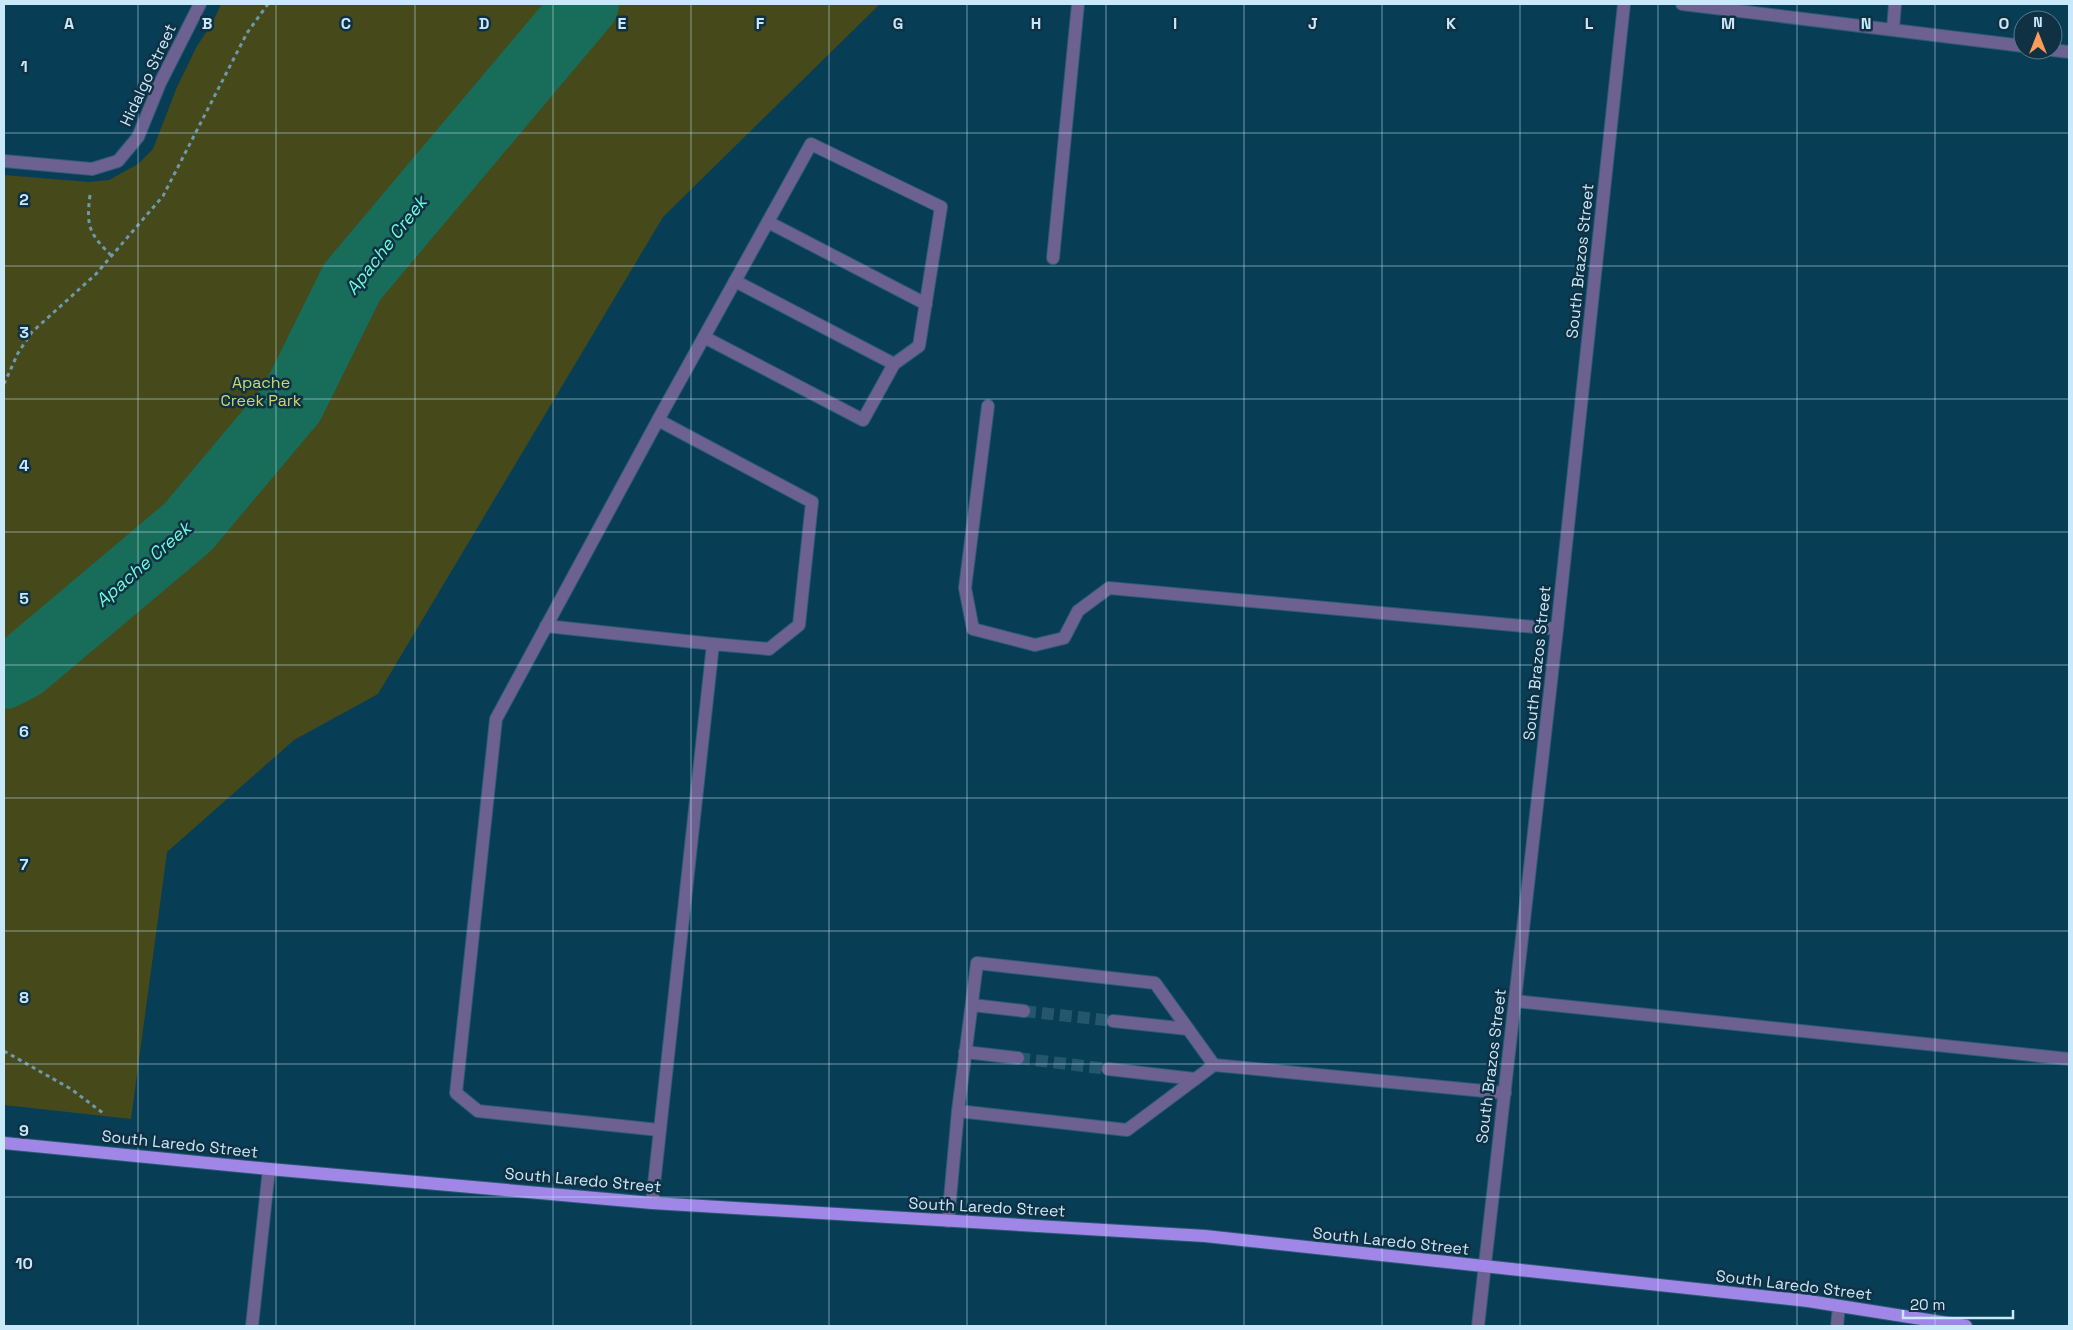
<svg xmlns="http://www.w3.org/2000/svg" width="2073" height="1330" font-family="'Space Grotesk',sans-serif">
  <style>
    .green { fill: #464a1a }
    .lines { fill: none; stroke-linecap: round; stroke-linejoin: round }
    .river { stroke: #186c5a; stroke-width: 66 }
    .minor-tunnel { stroke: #24576e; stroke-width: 12; stroke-dasharray: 12 6; stroke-linecap: butt }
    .minor-casing { stroke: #2a5c73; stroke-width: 14 }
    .major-casing { stroke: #2a5c73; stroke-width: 14 }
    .path { stroke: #6e98ad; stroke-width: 3; stroke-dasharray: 4 4; stroke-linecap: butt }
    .minor { stroke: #6c6190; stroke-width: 12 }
    .major { stroke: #a087e7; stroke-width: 12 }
    .grid { fill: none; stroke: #c9e8fa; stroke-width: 1; stroke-opacity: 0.55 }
    .labels { text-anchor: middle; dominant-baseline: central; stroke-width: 5; stroke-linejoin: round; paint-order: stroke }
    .street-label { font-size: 16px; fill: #c9e8fa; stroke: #0f3143 }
    .park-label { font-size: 16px; fill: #cdd86c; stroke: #0f3143 }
    .water-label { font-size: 18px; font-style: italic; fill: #6efcd9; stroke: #0f3143 }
    .grid-label { font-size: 16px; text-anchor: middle; font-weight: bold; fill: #c9e8fa; stroke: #0f3143; stroke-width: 5; stroke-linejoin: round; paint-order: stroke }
  </style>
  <rect width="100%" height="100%" fill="#073d55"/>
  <polygon class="green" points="221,4 880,4 663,217 378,694 294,740 167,852 131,1119 4,1105 4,175 89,182 109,180 138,164 153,149 177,87 197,46 213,22"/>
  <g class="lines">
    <polyline class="river" points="4,676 23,666 188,527 292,403 352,282 586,4"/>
    <g class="minor-tunnel">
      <polyline points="1024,1011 1113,1021"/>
      <polyline points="1018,1058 1108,1069"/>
    </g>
    <defs>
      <g id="minor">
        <polyline points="1682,4 2023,46"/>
        <polyline points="1893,29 1895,4"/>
        <polyline points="2052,50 2069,52"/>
        <polyline points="4,161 92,169 118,161 138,137 160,83 200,4"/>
        <polyline points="768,222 926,304"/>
        <polyline points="1053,258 1078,4"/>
        <polyline points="735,281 894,364"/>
        <polyline points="988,406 965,588 973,629 1035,645 1064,638 1078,611 1109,588 1557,629"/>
        <polyline points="658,420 811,144 941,207 919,346 894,364 863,420 704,337"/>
        <polyline points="546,626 713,644"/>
        <polyline points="1515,1001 2069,1059"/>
        <polyline points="972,1005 1024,1011"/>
        <polyline points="1113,1021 1188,1029"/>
        <polyline points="965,1052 1018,1058"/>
        <polyline points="1108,1069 1195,1079"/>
        <polyline points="958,1111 977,963 1155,983 1214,1065"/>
        <polyline points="652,1203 713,644 769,649 799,625 812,502 658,420 496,719 456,1093 478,1111 659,1130"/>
        <polyline points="948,1221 958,1111 1127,1130 1214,1065 1505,1093"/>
        <polyline points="252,1326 269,1169"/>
        <polyline points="1478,1326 1557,629 1624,4"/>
        <polyline points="1837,1326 1839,1306"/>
      </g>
      <polyline id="major" points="4,1143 269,1169 652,1203 1205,1236 1808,1301 1966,1326"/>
    </defs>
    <use href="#minor" class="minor-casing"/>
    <use href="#major" class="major-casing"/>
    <g class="path">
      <path d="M90,195c-4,31 -1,39 22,61"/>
      <polyline points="4,384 18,353 32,332 96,274 163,196 247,33 268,4"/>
      <polyline points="4,1051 71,1089 103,1113"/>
    </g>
    <use href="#minor" class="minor"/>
    <use href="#major" class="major"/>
  </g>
  <path class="grid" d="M138,4v1322M276,4v1322M415,4v1322M553,4v1322M691,4v1322M829,4v1322M967,4v1322M1106,4v1322M1244,4v1322M1382,4v1322M1520,4v1322M1658,4v1322M1797,4v1322M1935,4v1322M4,133h2065M4,266h2065M4,399h2065M4,532h2065M4,665h2065M4,798h2065M4,931h2065M4,1064h2065M4,1197h2065"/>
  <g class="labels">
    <g class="street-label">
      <text transform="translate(148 75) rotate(-65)">Hidalgo Street</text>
      <text transform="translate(1580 261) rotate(-84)">South Brazos Street</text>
      <text transform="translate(1537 663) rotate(-84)">South Brazos Street</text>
      <text transform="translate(1491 1066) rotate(-83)">South Brazos Street</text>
      <text transform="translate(180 1144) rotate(6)">South Laredo Street</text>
      <text transform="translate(583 1180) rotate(5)">South Laredo Street</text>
      <text transform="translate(987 1207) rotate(3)">South Laredo Street</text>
      <text transform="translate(1391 1241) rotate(6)">South Laredo Street</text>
      <text transform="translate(1794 1285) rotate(7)">South Laredo Street</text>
    </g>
    <g class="park-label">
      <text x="261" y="382">Apache<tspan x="261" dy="18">Creek Park</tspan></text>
    </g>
    <g class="water-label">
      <text transform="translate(386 245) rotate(-52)">Apache Creek</text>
      <text transform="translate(143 564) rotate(-41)">Apache Creek</text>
    </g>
  </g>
  <g class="grid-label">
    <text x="69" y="29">A</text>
    <text x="207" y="29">B</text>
    <text x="346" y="29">C</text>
    <text x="484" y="29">D</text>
    <text x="622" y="29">E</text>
    <text x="760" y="29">F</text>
    <text x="898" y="29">G</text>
    <text x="1036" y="29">H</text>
    <text x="1175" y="29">I</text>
    <text x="1313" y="29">J</text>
    <text x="1451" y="29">K</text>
    <text x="1589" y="29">L</text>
    <text x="1728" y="29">M</text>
    <text x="1866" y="29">N</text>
    <text x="2004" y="29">O</text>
    <text x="24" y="72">1</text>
    <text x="24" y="205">2</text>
    <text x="24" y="338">3</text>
    <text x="24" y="471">4</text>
    <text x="24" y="604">5</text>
    <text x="24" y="737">6</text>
    <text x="24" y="870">7</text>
    <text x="24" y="1003">8</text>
    <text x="24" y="1136">9</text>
    <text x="24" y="1269">10</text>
  </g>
  <rect width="2073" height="1330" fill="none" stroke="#c9e8fa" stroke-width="10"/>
  <g transform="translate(2038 35)"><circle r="24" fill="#0f3143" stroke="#597a8c"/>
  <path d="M0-4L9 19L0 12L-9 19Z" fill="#fe9c57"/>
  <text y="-8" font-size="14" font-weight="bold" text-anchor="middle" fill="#c9e8fa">N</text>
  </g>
  <path d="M1903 1310v8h110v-8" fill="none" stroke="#c9e8fa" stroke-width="2.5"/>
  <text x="1910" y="1310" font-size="15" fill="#c9e8fa" stroke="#0f3143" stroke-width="4" paint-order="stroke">20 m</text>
</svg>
